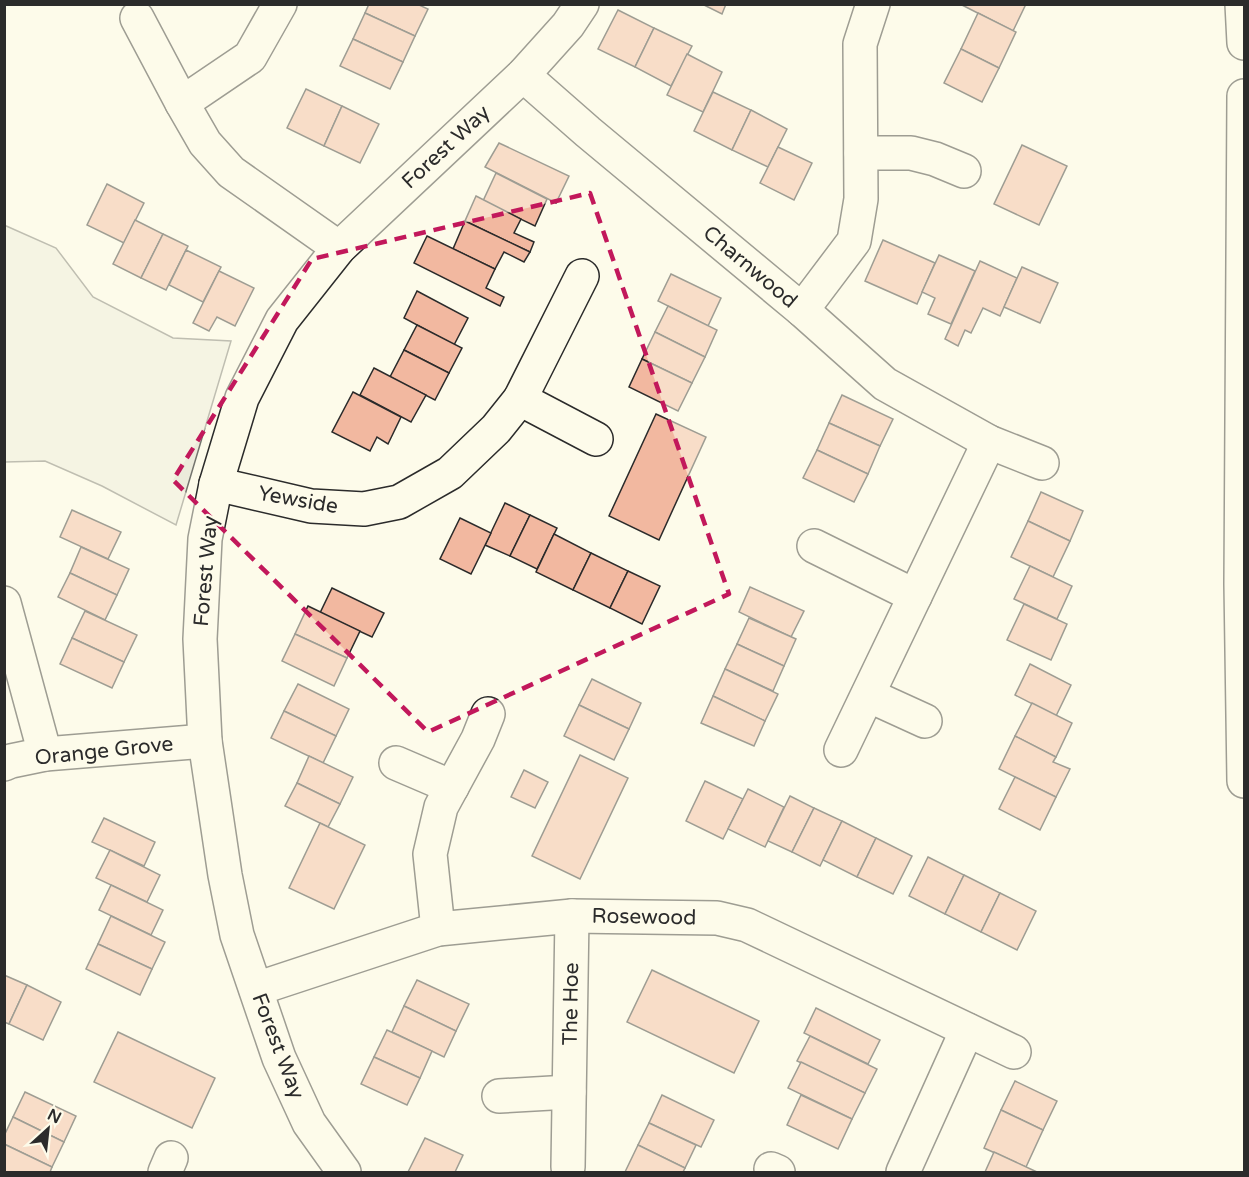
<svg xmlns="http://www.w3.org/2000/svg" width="1249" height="1177" font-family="'Varela Round',sans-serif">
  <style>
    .green { fill: #ecebdb; stroke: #74746e; stroke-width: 1.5 }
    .building { fill: #f2b8a0; stroke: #2b2b2b; stroke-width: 1.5 }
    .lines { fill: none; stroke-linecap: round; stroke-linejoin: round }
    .street-casing { stroke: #2b2b2b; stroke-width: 36 }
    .primary-casing { stroke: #2b2b2b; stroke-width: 36 }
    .street { stroke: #fdfbea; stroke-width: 33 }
    .primary { stroke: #fdfbea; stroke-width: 33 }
    .marked { fill: none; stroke: #c2185b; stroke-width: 4.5; stroke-dasharray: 12 8; stroke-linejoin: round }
    .labels { text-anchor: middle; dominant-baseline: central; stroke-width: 4.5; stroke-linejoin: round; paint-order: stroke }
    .street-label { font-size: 21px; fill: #2b2b2b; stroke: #fdfbea }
  </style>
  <rect width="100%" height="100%" fill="#fdfbea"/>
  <polygon class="green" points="4,225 56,248 93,297 173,338 231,341 176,525 102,486 45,461 5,462"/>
  <g class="building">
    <polygon points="369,4 417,4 428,9 415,36 365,13"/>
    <polygon points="702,4 726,4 722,14"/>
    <polygon points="960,4 1026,4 1013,31"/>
    <polygon points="618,10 654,28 635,67 598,49"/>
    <polygon points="365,13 415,36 403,62 353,39"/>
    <polygon points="978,13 1016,32 999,68 961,49"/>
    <polygon points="654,28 692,46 671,86 635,67"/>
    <polygon points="353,39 403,62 390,89 340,66"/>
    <polygon points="961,49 999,68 982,102 944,83"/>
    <polygon points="687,54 722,72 703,112 667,95"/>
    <polygon points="306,89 342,106 324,146 287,128"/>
    <polygon points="713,92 751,110 732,150 694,131"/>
    <polygon points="342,106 379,124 360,163 324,146"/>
    <polygon points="751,110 787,129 768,167 732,150"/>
    <polygon points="499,143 569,176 556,203 485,167"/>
    <polygon points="1022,145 1067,166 1039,225 994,204"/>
    <polygon points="778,147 812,163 794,200 760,183"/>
    <polygon points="496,173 547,199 535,226 483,201"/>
    <polygon points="107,184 144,203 124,243 87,225"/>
    <polygon points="476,196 521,219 514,233 534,242 530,252 465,221"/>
    <polygon points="135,220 163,234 141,278 113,264"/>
    <polygon points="465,221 530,252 524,262 504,252 495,269 453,249"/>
    <polygon points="163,234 188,246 166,290 141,278"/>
    <polygon points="427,236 495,269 486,288 504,297 500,306 414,263"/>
    <polygon points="883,240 935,263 917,304 865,281"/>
    <polygon points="186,250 221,267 203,302 169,285"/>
    <polygon points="939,255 975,271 951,324 928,314 935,298 922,292"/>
    <polygon points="980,261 1017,278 1000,316 983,308 971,333 965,330 958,346 945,339"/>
    <polygon points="1022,267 1058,283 1040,323 1004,307"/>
    <polygon points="219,271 254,288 235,326 217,317 209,331 193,323"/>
    <polygon points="671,274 721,298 708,326 658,301"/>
    <polygon points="417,291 468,318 454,345 404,318"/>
    <polygon points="668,306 717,330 705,357 655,332"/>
    <polygon points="417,325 462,348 449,373 404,350"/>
    <polygon points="655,332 705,357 692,383 642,359"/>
    <polygon points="404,350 449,373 435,400 390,377"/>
    <polygon points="642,359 692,383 678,411 629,387"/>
    <polygon points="374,368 426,395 411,422 360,395"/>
    <polygon points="353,392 401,417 388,444 377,437 370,451 332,432"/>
    <polygon points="842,395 893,419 880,446 829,423"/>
    <polygon points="656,414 706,437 659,540 609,516"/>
    <polygon points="829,423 880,446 868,474 817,450"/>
    <polygon points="817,450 868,474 854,502 803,478"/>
    <polygon points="1041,492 1083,511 1070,541 1028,521"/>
    <polygon points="505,503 530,515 510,556 485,545"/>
    <polygon points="72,510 121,532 108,559 60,537"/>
    <polygon points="530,515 557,528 537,569 510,556"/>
    <polygon points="460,518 491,533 471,574 440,559"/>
    <polygon points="1028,521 1070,541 1053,577 1011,557"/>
    <polygon points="554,534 591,553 573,590 536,572"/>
    <polygon points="81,547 129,569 117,595 70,573"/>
    <polygon points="591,553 628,571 610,608 573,590"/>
    <polygon points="1030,566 1072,586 1057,619 1014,599"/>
    <polygon points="628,571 660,586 642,624 610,608"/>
    <polygon points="70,573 117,595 105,620 58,597"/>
    <polygon points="750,587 804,611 791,637 739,612"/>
    <polygon points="332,588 384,613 372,637 320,613"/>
    <polygon points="1024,604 1067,624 1051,660 1007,640"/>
    <polygon points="308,606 360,631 347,658 295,634"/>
    <polygon points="85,611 137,635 124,662 72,638"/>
    <polygon points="749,618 796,639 784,666 737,644"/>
    <polygon points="295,634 347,658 334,686 282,661"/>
    <polygon points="72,638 124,662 112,688 60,664"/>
    <polygon points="737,644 784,666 773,691 725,669"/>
    <polygon points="1030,664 1071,685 1056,716 1015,695"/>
    <polygon points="725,669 778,694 765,721 713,696"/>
    <polygon points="592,679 641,703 629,729 579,705"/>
    <polygon points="298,684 349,709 336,736 284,711"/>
    <polygon points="713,696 765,721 754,746 701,723"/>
    <polygon points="1032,703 1072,723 1056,757 1015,736"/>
    <polygon points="579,705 629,729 614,760 564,736"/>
    <polygon points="284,711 336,736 323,763 271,738"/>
    <polygon points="1015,736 1056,757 1053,762 1070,769 1056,797 999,769"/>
    <polygon points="580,755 628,778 580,879 532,856"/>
    <polygon points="309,756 353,777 340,804 297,783"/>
    <polygon points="524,770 548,782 535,808 511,797"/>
    <polygon points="1015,777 1056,797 1040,830 999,809"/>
    <polygon points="705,781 743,799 723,839 686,821"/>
    <polygon points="297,783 340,804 328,827 285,806"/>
    <polygon points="748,789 784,807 765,847 728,829"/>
    <polygon points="790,796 814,808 792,852 768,841"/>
    <polygon points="814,808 842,821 820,866 792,852"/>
    <polygon points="104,818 155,842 144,866 92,842"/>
    <polygon points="842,821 876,838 857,877 823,860"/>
    <polygon points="320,823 365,845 334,909 289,888"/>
    <polygon points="876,838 912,856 893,894 857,877"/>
    <polygon points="110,850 160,875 147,902 96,878"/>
    <polygon points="928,857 964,875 945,914 909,896"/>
    <polygon points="964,875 1000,893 981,932 945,914"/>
    <polygon points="111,885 163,910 151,935 99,910"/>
    <polygon points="1000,893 1036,911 1017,950 981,932"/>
    <polygon points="111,916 165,942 152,969 98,944"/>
    <polygon points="98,944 152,969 140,995 86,969"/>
    <polygon points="652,970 759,1021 734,1073 627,1022"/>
    <polygon points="4,975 27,985 9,1024 4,1022"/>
    <polygon points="417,980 469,1004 456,1031 404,1006"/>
    <polygon points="27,985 61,1002 43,1040 9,1024"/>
    <polygon points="404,1006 456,1031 444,1057 392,1032"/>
    <polygon points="816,1008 880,1040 868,1064 804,1033"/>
    <polygon points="387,1030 432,1051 420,1078 374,1057"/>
    <polygon points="118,1032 215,1078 192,1128 94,1082"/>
    <polygon points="810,1036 877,1069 865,1093 797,1061"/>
    <polygon points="374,1057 420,1078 407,1105 361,1084"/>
    <polygon points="801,1062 865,1093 852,1119 788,1088"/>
    <polygon points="1015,1081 1057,1101 1043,1130 1001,1110"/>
    <polygon points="25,1092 76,1116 64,1142 13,1117"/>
    <polygon points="662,1095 714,1120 701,1147 649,1123"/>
    <polygon points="801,1095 852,1119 838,1149 787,1125"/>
    <polygon points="1001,1110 1043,1130 1026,1167 984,1148"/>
    <polygon points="13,1117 64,1142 52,1167 4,1144 4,1136"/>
    <polygon points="649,1123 696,1145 685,1168 638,1145"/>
    <polygon points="425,1138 463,1155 455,1172 408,1172"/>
    <polygon points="4,1144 52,1167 50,1172 4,1172"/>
    <polygon points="638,1145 685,1168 683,1172 625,1172"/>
    <polygon points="994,1152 1037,1172 985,1172"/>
  </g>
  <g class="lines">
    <defs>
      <g id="street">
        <polyline points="137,18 182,103 205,143 231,172 339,248"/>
        <polyline points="523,75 588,132 802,310 885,384 989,442 1042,463"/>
        <polyline points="182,103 250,57 280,4"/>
        <polyline points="861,153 911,153 935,159 964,171"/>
        <polyline points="802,310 854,241 861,199 860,44 873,4"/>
        <polyline points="520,399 596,439"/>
        <polyline points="216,484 311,506 364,509 399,502 450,473 496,429 520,399 582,276"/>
        <polyline points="814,546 915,596"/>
        <polyline points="4,603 45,754"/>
        <polyline points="868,695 925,721"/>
        <polyline points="841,750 989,442"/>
        <polyline points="396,763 452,787"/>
        <polyline points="4,764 11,761 45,754 205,741"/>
        <polyline points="438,929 430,854 441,807 478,739 488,714"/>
        <polyline points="256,989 438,929 572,916 717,918 747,925 1014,1052"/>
        <polyline points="499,1096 569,1092"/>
        <polyline points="568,1167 572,916"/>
        <polyline points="771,1169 778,1172"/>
        <polyline points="165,1172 171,1158"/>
        <polyline points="344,1172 309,1123 279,1058 237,935 225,875 205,741 200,639 205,539 216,484 242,398 282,320 339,248 523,75 568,25 582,4"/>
        <polyline points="903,1172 967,1030"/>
      </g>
      <g id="primary">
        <polyline points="1242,4 1244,43"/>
        <polyline points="1244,96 1241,584 1244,781"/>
      </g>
    </defs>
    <use href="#street" class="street-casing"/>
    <use href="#primary" class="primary-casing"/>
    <use href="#street" class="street"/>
    <use href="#primary" class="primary"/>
  </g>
  <path d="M0 0H1249V1177H0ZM590,193l139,401 -301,138 -255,-252 139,-221z" fill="#fdfbea" fill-opacity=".55" fill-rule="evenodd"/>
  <path class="marked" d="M590,193l139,401 -301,138 -255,-252 139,-221z"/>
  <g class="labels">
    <g class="street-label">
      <text transform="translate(446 147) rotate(-43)">Forest Way</text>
      <text transform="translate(750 267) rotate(40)">Charnwood</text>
      <text transform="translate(298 500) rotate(10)">Yewside</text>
      <text transform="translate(206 571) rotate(-85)">Forest Way</text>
      <text transform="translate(104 751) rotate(-6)">Orange Grove</text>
      <text transform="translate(644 917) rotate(1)">Rosewood</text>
      <text transform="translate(571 1004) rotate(-89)">The Hoe</text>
      <text transform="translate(278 1046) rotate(69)">Forest Way</text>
    </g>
  </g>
  <rect width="1249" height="1177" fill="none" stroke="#2b2b2b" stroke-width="12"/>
  <g transform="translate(48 1129) rotate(27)" stroke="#fdfbea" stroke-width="4.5" paint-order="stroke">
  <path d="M0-4.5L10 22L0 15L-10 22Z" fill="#2b2b2b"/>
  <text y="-9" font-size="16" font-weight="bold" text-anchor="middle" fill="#2b2b2b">N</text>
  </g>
</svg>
